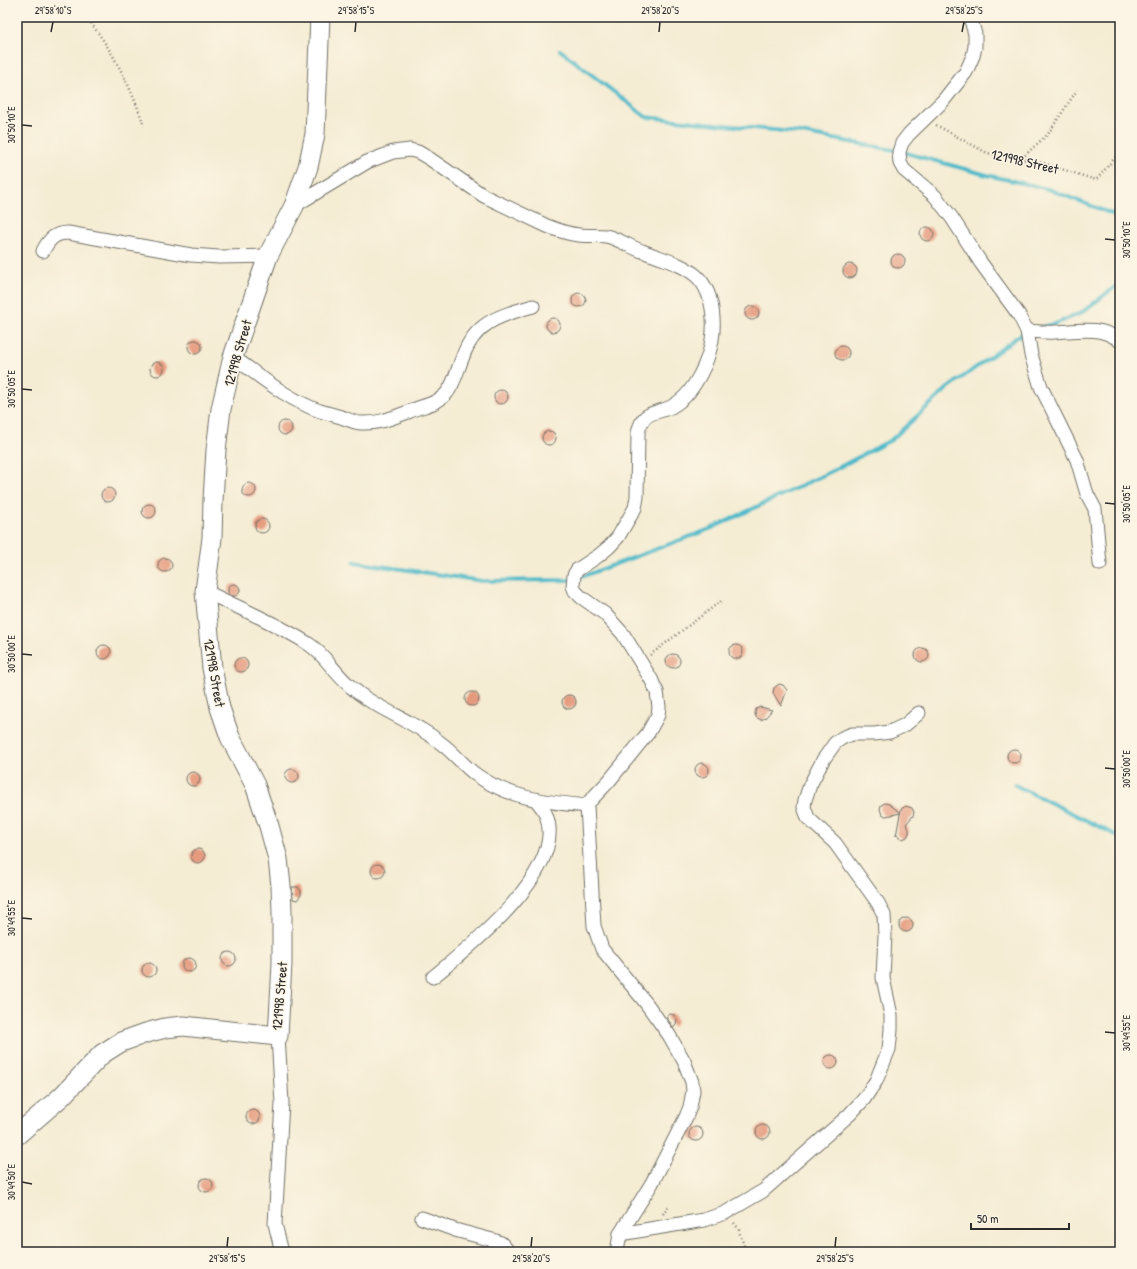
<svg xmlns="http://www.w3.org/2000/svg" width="1137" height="1269" font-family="'Patrick Hand',sans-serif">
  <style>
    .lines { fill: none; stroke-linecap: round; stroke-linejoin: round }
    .stream { stroke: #4ebac9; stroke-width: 4 }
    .building { fill: #e59a7d }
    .street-casing { stroke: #716f66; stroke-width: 15 }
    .secondary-casing { stroke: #716f66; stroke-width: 21 }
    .path { stroke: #716f66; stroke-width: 2.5; stroke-dasharray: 1 3; stroke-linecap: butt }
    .street { stroke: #fff; stroke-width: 13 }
    .secondary { stroke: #fff; stroke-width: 19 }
    .ticks { fill: none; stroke: #2b2b2b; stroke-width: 1.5 }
    .labels { text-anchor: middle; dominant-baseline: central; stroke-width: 3; stroke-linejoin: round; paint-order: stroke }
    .street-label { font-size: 14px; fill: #2b2b2b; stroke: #fcf5e5 }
    .neatline { fill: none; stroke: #2b2b2b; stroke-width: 1.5 }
    .ticks-label { font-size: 10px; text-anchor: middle; fill: #2b2b2b }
  </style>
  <rect width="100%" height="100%" fill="#fcf5e5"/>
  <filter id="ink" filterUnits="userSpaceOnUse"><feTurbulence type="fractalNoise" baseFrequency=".025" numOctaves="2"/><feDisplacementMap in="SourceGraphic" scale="8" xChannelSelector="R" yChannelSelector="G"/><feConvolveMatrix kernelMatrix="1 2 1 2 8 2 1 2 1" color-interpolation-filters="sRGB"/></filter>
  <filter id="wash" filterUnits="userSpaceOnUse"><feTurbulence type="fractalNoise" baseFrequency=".012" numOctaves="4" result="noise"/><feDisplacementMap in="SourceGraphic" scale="16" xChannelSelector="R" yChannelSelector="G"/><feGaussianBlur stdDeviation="0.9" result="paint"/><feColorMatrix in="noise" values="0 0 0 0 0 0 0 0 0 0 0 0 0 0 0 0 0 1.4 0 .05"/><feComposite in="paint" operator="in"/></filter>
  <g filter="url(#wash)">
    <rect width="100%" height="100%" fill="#f4ecd3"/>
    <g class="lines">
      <g class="stream">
        <polyline points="560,50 646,117 801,133 899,151 987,175 1048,189 1120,217"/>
        <polyline points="1042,327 1055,324 1081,313 1120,283"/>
        <polyline points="354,562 482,581 573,580 710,529 832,471 891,440 948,388 1024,332"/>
        <polyline points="1015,785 1120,837"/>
      </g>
    </g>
    <g id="blocks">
      <g class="building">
        <circle cx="927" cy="234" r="7"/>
        <circle cx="898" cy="261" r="7"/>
        <circle cx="850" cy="271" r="7"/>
        <circle cx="579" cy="300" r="7"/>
        <circle cx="752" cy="313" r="7"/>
        <circle cx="553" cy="325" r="7"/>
        <circle cx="195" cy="347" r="7"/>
        <circle cx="842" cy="353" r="7"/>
        <circle cx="157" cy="369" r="7"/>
        <circle cx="501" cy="397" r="7"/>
        <circle cx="285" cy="428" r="7"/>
        <circle cx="549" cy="438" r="7"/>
        <circle cx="249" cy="490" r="7"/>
        <circle cx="108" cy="495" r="7"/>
        <circle cx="149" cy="511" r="7"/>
        <circle cx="262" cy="526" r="7"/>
        <circle cx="165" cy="565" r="7"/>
        <circle cx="234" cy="590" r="6"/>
        <circle cx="104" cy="652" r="7"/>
        <circle cx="736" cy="652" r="7"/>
        <circle cx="922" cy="655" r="7"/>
        <circle cx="673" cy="661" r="7"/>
        <circle cx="241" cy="665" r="7"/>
        <polygon points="779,684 783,685 787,690 781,706 773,693 774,688"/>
        <circle cx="472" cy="699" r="7"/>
        <circle cx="569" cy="702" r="7"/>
        <polygon points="760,707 772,710 765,718 761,720 756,717 755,713 756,709"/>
        <circle cx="1014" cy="756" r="7"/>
        <circle cx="702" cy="770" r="7"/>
        <circle cx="292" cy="776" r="7"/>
        <circle cx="193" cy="779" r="7"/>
        <polygon points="885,803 889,804 901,813 886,816 882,815 880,809 881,805"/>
        <polygon points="906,806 912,808 914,812 913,816 906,824 909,829 909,833 907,837 903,839 899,837 897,834 896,836 901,809"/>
        <circle cx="198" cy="856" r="7"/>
        <circle cx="378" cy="871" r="7"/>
        <polygon points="292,887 298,887 301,891 301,895 297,900 293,899"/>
        <circle cx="906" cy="925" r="7"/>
        <circle cx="229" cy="959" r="7"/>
        <circle cx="189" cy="965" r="7"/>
        <circle cx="149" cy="970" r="7"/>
        <polygon points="670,1014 674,1015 677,1020 676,1024 673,1027 666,1017"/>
        <circle cx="831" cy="1062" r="7"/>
        <circle cx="253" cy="1117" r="7"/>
        <circle cx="763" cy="1132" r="7"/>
        <circle cx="696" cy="1134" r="7"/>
        <circle cx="206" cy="1185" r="7"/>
      </g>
    </g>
  </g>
  <g filter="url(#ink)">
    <use href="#blocks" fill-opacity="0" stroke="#716f66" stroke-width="1"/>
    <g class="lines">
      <defs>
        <g id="street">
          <polyline points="970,17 975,34 975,47 973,56 966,72 943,101 909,134 902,143 899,152 900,163 904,170 935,196 952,218 981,263 1019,315 1027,331 1031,355 1041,387 1077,460 1087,494 1095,509 1100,564"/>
          <path d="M294,206l73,-44 26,-10 17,-2 8,2 12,7 54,37 63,30c10,4 20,8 32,9 9,1 18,0 27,1 13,3 24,11 36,15 39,15 68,18 71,67 2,26 -8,53 -24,74 -5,6 -11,11 -18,15 -18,8 -28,3 -33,26l-1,64 -2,11 -17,29 -9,10 -11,9 -21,14 -3,5 -1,11 2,5 6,6 24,17 18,20 28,45 6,13 2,15 -1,8 -10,18 -39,48 -20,21 -2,4 7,120 8,23 44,54 23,32 15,26 8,21 1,9 -3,16 -4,10 -34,66 -32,51 -3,18"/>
          <path d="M43,251c6,-12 12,-18 25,-18l123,22 28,2 49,-1"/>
          <path d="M1027,331c9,0 18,2 28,1 22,-1 46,-7 65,9"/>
          <path d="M233,357c27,19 55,43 87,54 7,2 14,4 21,6 7,2 13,6 20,6 17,1 31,-5 47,-11 12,-6 28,-7 38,-18 8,-9 11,-23 16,-35 12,-37 37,-43 71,-53"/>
          <path d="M205,591c35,18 72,32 105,54 16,11 25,29 40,41 21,19 48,29 72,44 7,4 14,9 20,14 12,9 21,21 33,30 34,25 72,28 112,32"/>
          <path d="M433,977c37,-30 135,-108 113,-162 -2,-6 -6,-10 -10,-15"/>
          <polyline points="278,1036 282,1103 275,1224 282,1252"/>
          <polyline points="422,1218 455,1230 496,1241 501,1243 509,1252"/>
          <polyline points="620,1234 704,1220 725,1213 763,1191 849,1115 864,1099 876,1081 889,1049 891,1030 891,1015 883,978 885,935 884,915 878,903 835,843 808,818 804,807 805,800 810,785 823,760 835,743 842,738 852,734 874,734 890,732 905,725 919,713"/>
        </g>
        <polyline id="secondary" points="17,1135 61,1097 102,1054 121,1042 146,1033 165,1028 183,1026 278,1036 282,964 282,911 281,886 278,859 269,826 255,785 230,737 220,708 212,668 205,591 212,538 213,500 216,450 221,409 233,357 268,256 294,206 308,167 315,134 320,17"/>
      </defs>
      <use href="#street" class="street-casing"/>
      <use href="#secondary" class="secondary-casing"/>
      <g class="path">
        <path d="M86,17c26,32 45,69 58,109"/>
        <polyline points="936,125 987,153 1043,163 1096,180 1120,152"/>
        <polyline points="1022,158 1048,134 1077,90"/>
        <polyline points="650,655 721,601"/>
        <polyline points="663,1214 668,1206"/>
        <polyline points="734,1223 738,1228 746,1252"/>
      </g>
      <use href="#street" class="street"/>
      <use href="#secondary" class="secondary"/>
    </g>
  </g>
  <path class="ticks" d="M51,32l2,-10M355,32l1,-10M659,32l1,-10M962,32l2,-10M22,125l10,1M1105,239l10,1M22,389l10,1M1105,503l10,1M22,654l10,1M1105,768l10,1M22,918l10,1M1105,1032l10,1M22,1182l10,2M227,1247l1,-10M531,1247l1,-10M835,1247l1,-10"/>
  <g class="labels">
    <g class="street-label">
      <text transform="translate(1025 161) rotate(13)">121998 Street</text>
      <text transform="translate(237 353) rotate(-74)">121998 Street</text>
      <text transform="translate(215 673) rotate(80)">121998 Street</text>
      <text transform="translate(279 996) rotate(-85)">121998 Street</text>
    </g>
  </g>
  <rect width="1137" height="1269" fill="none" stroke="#fcf5e5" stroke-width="44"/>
  <path d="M971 1223v6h98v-6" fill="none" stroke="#2b2b2b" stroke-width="2"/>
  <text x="977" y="1223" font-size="12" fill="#2b2b2b" stroke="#fcf5e5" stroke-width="3" paint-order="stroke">50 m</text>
  <rect x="22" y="22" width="1093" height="1225" class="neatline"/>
  <g class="ticks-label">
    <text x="53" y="14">29°58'10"S</text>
    <text x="356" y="14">29°58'15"S</text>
    <text x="660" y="14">29°58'20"S</text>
    <text x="964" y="14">29°58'25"S</text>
    <text transform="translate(11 125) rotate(-90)" y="4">30°50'10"E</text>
    <text transform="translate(1126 240) rotate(-90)" y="4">30°50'10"E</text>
    <text transform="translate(11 389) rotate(-90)" y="4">30°50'05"E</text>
    <text transform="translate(1126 504) rotate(-90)" y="4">30°50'05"E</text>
    <text transform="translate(11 654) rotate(-90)" y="4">30°50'00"E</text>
    <text transform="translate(1126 769) rotate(-90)" y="4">30°50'00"E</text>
    <text transform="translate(11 918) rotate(-90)" y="4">30°49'55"E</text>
    <text transform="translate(1126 1033) rotate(-90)" y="4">30°49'55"E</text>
    <text transform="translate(11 1182) rotate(-90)" y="4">30°49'50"E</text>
    <text x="227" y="1262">29°58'15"S</text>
    <text x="531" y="1262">29°58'20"S</text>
    <text x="835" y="1262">29°58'25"S</text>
  </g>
</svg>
